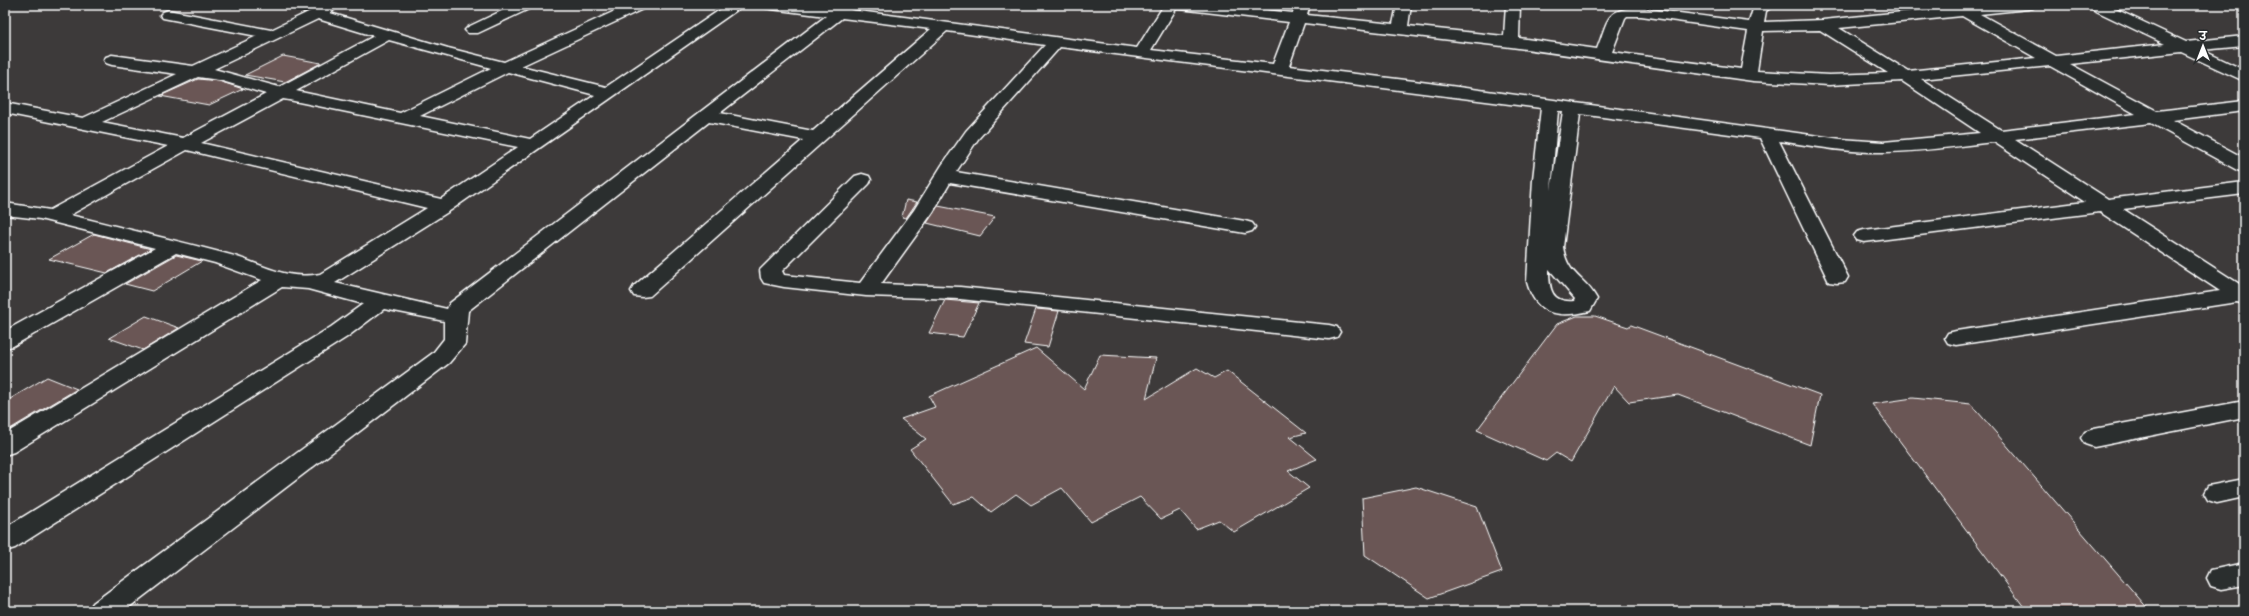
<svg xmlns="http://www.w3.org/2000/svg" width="2249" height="616" font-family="'Indie Flower','Playpen Sans Deva',sans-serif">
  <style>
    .building { fill: #6a5755; stroke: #fff }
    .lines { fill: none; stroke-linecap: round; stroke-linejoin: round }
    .minor-casing { stroke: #fff; stroke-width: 3 }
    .minor { fill: #2a2d2e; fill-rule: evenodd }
  </style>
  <rect width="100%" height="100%" fill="#3d3a3a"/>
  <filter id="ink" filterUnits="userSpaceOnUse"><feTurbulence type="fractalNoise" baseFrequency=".025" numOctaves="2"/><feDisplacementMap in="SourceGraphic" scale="8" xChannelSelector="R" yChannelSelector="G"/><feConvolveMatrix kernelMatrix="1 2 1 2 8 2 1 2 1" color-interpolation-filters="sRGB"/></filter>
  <g filter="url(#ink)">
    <g class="building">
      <polygon points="283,56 321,63 285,82 245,75"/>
      <polygon points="198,79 219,81 243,89 209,105 160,96"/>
      <polygon points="906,200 917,202 906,218 902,217"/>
      <polygon points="938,206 995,217 980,236 927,223"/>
      <polygon points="94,234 151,249 107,273 49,259"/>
      <polygon points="176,255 202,261 152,291 125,284"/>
      <polygon points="945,300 979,303 963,337 929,333"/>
      <polygon points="1036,309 1059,311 1048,347 1024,344"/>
      <polygon points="146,316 179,328 143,350 109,338"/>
      <polygon points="1577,316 1595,316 1628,327 1631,325 1820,395 1810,445 1678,395 1629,402 1614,386 1571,462 1556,453 1546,461 1477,430 1557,324"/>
      <polygon points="1036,348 1084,389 1100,355 1156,358 1146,399 1197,368 1214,378 1227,371 1306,433 1290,437 1317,459 1288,471 1309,488 1234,532 1219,520 1196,529 1180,510 1161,519 1140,497 1091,522 1062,488 1031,505 1016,494 991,512 974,497 953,504 910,449 926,439 901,419 935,407 929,396"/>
      <polygon points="47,377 77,389 5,432 5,402"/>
      <polygon points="1913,398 1971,404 2150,611 2027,611 1872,404"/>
      <polygon points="1416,487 1477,507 1502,572 1429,598 1365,555 1362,498"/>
    </g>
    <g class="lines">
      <defs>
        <g id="minor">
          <path d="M323,5h11l2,3 -6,5 118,35 56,14 124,-57h19l-2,3 -124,58 85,21 121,-82h17l-293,205 -116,73 112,26 3,-6 376,-287 -55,-7 -5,-1 -2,-3h47l25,3 4,-3h10l1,5 286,38 27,-43h56l73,8 3,-8h14l-3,10 86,9 4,-19h14l-3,21 96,10 2,-31h14l-1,33 78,11c12,-30 8,-41 44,-41l108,14 5,-16 20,-1 -8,6 -2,11 59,-2 139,-14 73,-1 -2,3 -5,1 -48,5 76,42 109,-12 -75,-36 -2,-3h19l79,37 58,-6v10l-42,4 42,20v11l-63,-29 -111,12 87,47 87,-10v10l-71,9 71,38v14l-7,-2 -86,-47 -136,16 93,60 136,-17v12l-121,15 121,78v17l-7,-2 -281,43 -8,-2 -3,-5 3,-5 8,-2 264,-40 -120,-79 -236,30 -7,-2 -3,-4 3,-4 7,-2 221,-28 -91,-60c-37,4 -74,10 -110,10 -35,1 -70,-6 -105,-11l69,136 -3,5 -8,1 -8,-1 -69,-144 -180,-24 -17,133c5,30 21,28 34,52l-7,12c-31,7 -54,5 -63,-29l6,-103 8,-71 -481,-61 -82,92 -22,33 289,49 7,2 3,4 -3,4 -7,2 -295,-50 -17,29 -52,72 79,3 369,38 8,2 3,5 -3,5 -8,2 -369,-40 -94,-3 -82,-9 -20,-4 -3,-5 -1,-8 4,-4 91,-90 7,-2 7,2 2,4 -2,4 -87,87 2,4 76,8 54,-73 28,-45 24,-34 79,-86 -98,-14 -297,265 -8,1 -8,-1 -3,-5 3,-5 169,-146 -94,-18 -241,189 -3,33 -16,19 -325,248h-36l5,-8 340,-250 11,-14v-18l-60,-12 -37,28 -332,211 -10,3v-23l326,-201 32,-23 -55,-15 -26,-2 -268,165 -9,3v-21l257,-154 -47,-17 -39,-10 -163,93 -8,2v-17l150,-83 -115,-29 -35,-4v-12l45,7 118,-64 -163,-33v-10l78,15 94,-44 -65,-9 -6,-2 -2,-3 2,-3 6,-2 81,11 64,-30 -94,-18 -3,-3 3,-3 5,-2 103,20zM1176,9h4l109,13 -16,42 -122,-14zM1627,16h14l107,15 -7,38 -129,-17 13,-34zM1962,16l74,42 -128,13 -69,-43zM842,18l89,11 -118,102 -93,-18zM318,19l56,17 -95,51 -65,-18zM1304,23l207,24 242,34 76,4 73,-4 78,52 -97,9 -42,-3 -427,-58 -125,-15zM1820,30l68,43 -59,2 -72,-4 6,-40zM389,40l102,28 -91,45 -104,-22zM2050,66l86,48 -135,16 -80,-51zM508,72l87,23 -65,44 -110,-23zM198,77l21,3 47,14 -83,44 -81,-16zM283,99l6,1 229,47 -77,52 -240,-56zM1558,111h5l-12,79zM187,150l240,58 -107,66c-37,7 -58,-11 -93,-20 -52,-14 -105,-26 -157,-39zM1549,269l26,30 -1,2c-23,2 -25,-12 -25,-32z"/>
          <polygon points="514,5 533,5 531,8 478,33 468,33 465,30 468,27"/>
          <polygon points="2244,401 2244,417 2094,447 2085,444 2081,438 2085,432 2094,429"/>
          <polygon points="2244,479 2244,497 2217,503 2208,500 2204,493 2208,486"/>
          <polygon points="2244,563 2244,585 2221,589 2211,586 2207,578 2211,570"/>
        </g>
      </defs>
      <use href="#minor" class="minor-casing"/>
      <use href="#minor" class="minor"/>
    </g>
  </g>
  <rect width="2249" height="616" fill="none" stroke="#2a2d2e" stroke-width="20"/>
  <rect x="10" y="10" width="2229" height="596" fill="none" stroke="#fff" stroke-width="1.5" filter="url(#ink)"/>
  <g transform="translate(2203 46)" stroke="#2a2d2e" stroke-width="3" paint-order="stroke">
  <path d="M0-3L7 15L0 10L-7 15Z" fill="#ffffff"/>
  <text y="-6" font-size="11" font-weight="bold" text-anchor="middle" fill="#ffffff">उ</text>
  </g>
</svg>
